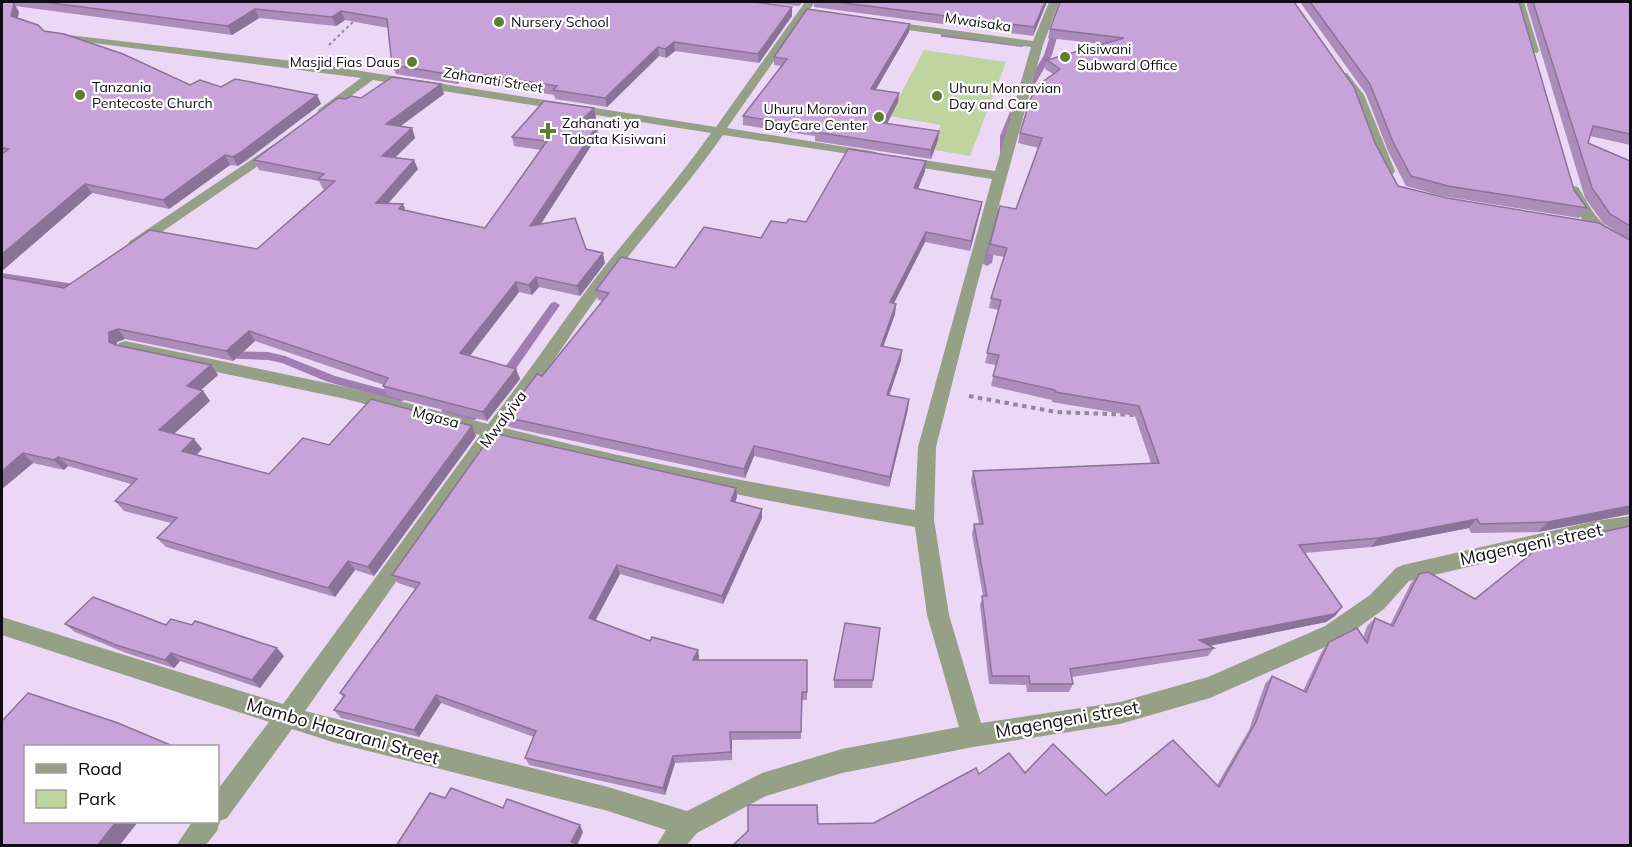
<svg xmlns="http://www.w3.org/2000/svg" width="1632" height="847" font-family="Mulish,sans-serif">
  <style>
    .green { fill: #bfd49f }
    .lines { fill: none; stroke-linecap: round; stroke-linejoin: round }
    .stream { fill: #a07eb1; fill-rule: evenodd }
    .path-far1 { stroke: #95859d; stroke-width: 2; stroke-dasharray: 3 3; stroke-linecap: butt }
    .path { stroke: #95859d; stroke-width: 4; stroke-dasharray: 4.5 4.5; stroke-linecap: butt }
    .minor { fill: #95a086; fill-rule: evenodd }
    .wall { fill: #ab8cbb }
    .shaded-wall { fill: #8b7298 }
    .building { fill: #c7a3d9; stroke: #8b7298; stroke-width: 1.5 }
    .poi-dot { fill: #617b2f; stroke: #fff; stroke-width: 2 }
    .labels { text-anchor: middle; dominant-baseline: central; stroke-width: 4.5; stroke-linejoin: round; paint-order: stroke }
    .far-poi-label { font-size: 14px; fill: #120b15; stroke: #fff; text-anchor: start }
    .far-street-label { font-size: 14px; fill: #120b15; stroke: #fff }
    .street-label { font-size: 15px; fill: #120b15; stroke: #fff }
    .near-street-label { font-size: 18px; fill: #120b15; stroke: #fff }
  </style>
  <rect width="100%" height="100%" fill="#ecd7f7"/>
  <polygon class="green" points="924,50 1006,62 970,156 930,149 941,125 889,116"/>
  <g class="lines">
    <g class="stream">
      <polygon points="1061,2 1067,2 1052,55 1028,96 1022,96 1021,94 1044,55"/>
      <polygon points="941,33 1022,43 1026,45 1022,47 944,37 941,37"/>
      <polygon points="1010,112 1017,114 1008,136 1008,155 1004,158 1000,155 1000,136"/>
      <polygon points="996,207 1001,210 992,263 987,266 982,263 991,210"/>
      <polygon points="2,273 81,285 86,288 81,291 2,279"/>
      <polygon points="555,302 560,305 506,383 498,383 496,380 498,377 551,303"/>
      <polygon points="224,351 268,352 285,356 335,376 405,395 407,398 401,402 328,382 282,363 268,360 220,358 218,355 220,352"/>
      <path d="M483,402l6,4c-4,6 -12,14 -19,16l-27,-9 -2,-3 6,-4 21,7z"/>
    </g>
    <polyline class="path-far1" points="329,45 356,19"/>
    <polyline class="path" points="969,396 1056,412 1137,415"/>
    <g class="minor">
      <path d="M805,2h10l-88,126 144,23 5,1v6l-153,-23c-34,48 -71,91 -107,137 -39,51 -72,106 -111,156 135,35 272,60 410,82l3,-63 74,-268 -88,-14 -7,-4 7,-4 91,14 36,-124 -145,-20 -5,-3 5,-3 147,20 16,-39h10l-16,43 -67,244 -40,158 -2,73 15,95 32,108 139,-21 88,-25 117,-51 45,-31 26,-27 7,-3 192,-44 35,-5v16l-35,5 -186,44 -25,28 -43,31 -131,58 -90,26 -147,23 -131,26 -76,23 -69,37 -11,13h-30l10,-16 -58,-19 -272,-68 -44,-14 -65,89 -7,3 -3,10 -12,15h-29l16,-24h26v-33l51,-67 -267,-87v-18l281,87 197,-269 -134,-36 -221,-46 -6,-2 -2,-4 2,-4 6,-2 221,46 142,37c41,-51 77,-107 117,-158 36,-45 73,-86 106,-133l-338,-53 -51,37 -4,-1v-6l43,-32 -306,-40 -6,-3 2,-2 259,30 406,64zM496,440c138,36 279,63 419,87l12,88 32,112 -117,22 -80,24 -75,38 -79,-24 -303,-76z"/>
      <polygon points="1514,2 1524,2 1539,51 1537,53 1527,51"/>
      <polygon points="1339,73 1347,73 1364,95 1395,171 1393,174 1383,174 1381,171 1352,95 1337,75"/>
      <polygon points="273,145 278,146 278,152 140,247 130,247 128,244 130,241"/>
      <path d="M1573,186l5,1c18,30 20,37 52,56v10c-29,-6 -54,-36 -64,-63z"/>
    </g>
  </g>
  <g class="wall">
    <polygon points="2,2 803,2 799,6 760,2 792,16 759,63 675,51 666,58 659,56 607,107 555,99 554,95 462,80 457,84 396,74 392,65 388,28 345,20 336,26 259,18 232,35 15,6 19,12 18,18 44,31 190,85 317,95 321,104 246,161 238,166 230,165 169,209 92,193 2,271"/>
    <polygon points="814,2 1047,2 1033,36 814,7"/>
    <polygon points="1060,2 1375,143 1398,186 1447,198 1621,235 1603,223 1585,198 1526,2 1630,2 1630,145 1590,136 1588,143 1630,161 1630,514 1538,532 1471,533 1469,528 1371,547 1305,553 1342,607 1335,616 1326,622 1210,646 1214,648 1208,656 1072,677 1073,684 1069,692 1027,692 1026,685 989,684 980,605 983,596 972,534 974,524 979,524 971,481 973,471 1151,463 1135,416 1052,402 1052,400 991,386 996,365 985,363 999,310 989,308 991,298 1004,257 988,254 990,244 1016,209 1039,148 1018,143 1020,133 1053,74 1045,69 1047,60 1101,44 1048,38 1050,29"/>
    <polygon points="1300,2 1519,2 1574,190 1587,208 1579,218 1442,196 1406,186 1388,151 1366,94"/>
    <polygon points="910,24 909,32 875,90 899,93 898,102 887,123 938,140 931,159 815,141 815,136 743,125 743,116 781,66 774,65 774,57"/>
    <polygon points="441,84 444,94 400,126 412,128 415,138 395,158 418,169 388,203 405,210 485,228 541,150 514,146 512,137 594,108 596,118 589,125 597,126 598,135 541,224 586,249 605,263 580,296 539,287 532,295 519,292 470,356 516,369 520,379 487,421 388,396 383,386 384,385 255,341 233,361 125,339 117,342 117,345 211,365 218,375 201,390 203,391 210,401 174,434 194,439 202,449 196,455 269,474 329,445 472,426 476,436 374,576 355,570 335,597 166,547 157,538 171,523 124,511 115,501 131,484 68,466 64,470 33,463 2,489 2,277 64,288 257,249 326,189 323,189 319,181 259,170 254,160 346,99 361,98"/>
    <polygon points="926,161 925,171 918,189 982,202 980,212 970,251 925,242 894,303 896,304 895,314 883,346 901,360 889,396 909,399 908,409 889,487 754,456 745,478 509,427 505,417 542,376 603,301 598,300 596,290 675,268 761,238 786,223 806,222"/>
    <polygon points="736,488 737,497 735,502 762,509 762,518 723,604 620,574 595,621 650,641 698,650 699,658 698,660 807,660 807,700 802,700 801,739 732,740 732,760 675,763 665,795 529,765 525,758 534,737 441,703 419,737 341,718 334,710 343,697 340,693 416,589 398,583 392,575"/>
    <polygon points="1419,574 1475,599 1630,846 818,824 874,823 979,774 1025,773 1106,795 1217,785 1249,730 1265,684 1272,676 1303,691 1322,651 1329,642 1363,638 1367,626 1375,618 1390,625 1411,583"/>
    <polygon points="65,624 192,625 284,656 260,688 180,661 174,668 126,653 75,632"/>
    <polygon points="880,628 872,688 834,688 834,680"/>
  </g>
  <g class="shaded-wall">
    <polygon points="1045,2 1047,2 1033,36 1034,27"/>
    <polygon points="14,3 19,12 16,24 11,16"/>
    <polygon points="792,7 792,16 759,63 758,54"/>
    <polygon points="255,9 259,18 232,35 228,26"/>
    <polygon points="341,11 345,20 336,26 332,17"/>
    <polygon points="910,24 909,32 871,98 871,89"/>
    <polygon points="674,42 675,51 666,58 665,49"/>
    <polygon points="658,47 659,56 607,107 605,98"/>
    <polygon points="460,71 462,80 457,84 454,75"/>
    <polygon points="441,84 444,94 390,134 386,124"/>
    <polygon points="899,93 898,102 883,132 883,123"/>
    <polygon points="317,95 321,104 238,166 233,157"/>
    <polygon points="594,108 596,118 580,133 578,124"/>
    <polygon points="597,126 598,135 533,236 530,226"/>
    <polygon points="412,128 415,138 386,166 382,156"/>
    <polygon points="939,131 938,140 931,159 931,150"/>
    <polygon points="225,155 230,165 169,209 163,200"/>
    <polygon points="414,160 418,169 380,213 376,203"/>
    <polygon points="926,161 925,171 914,198 914,188"/>
    <polygon points="85,184 92,193 2,271 2,254"/>
    <polygon points="982,202 980,212 970,251 971,241"/>
    <polygon points="403,204 407,214 399,209"/>
    <polygon points="926,232 925,242 889,313 890,302"/>
    <polygon points="603,253 605,263 580,296 577,286"/>
    <polygon points="536,277 539,287 532,295 529,285"/>
    <polygon points="516,282 519,292 464,363 460,353"/>
    <polygon points="896,304 895,314 880,356 881,346"/>
    <polygon points="118,329 125,339 117,342 117,352 109,342 109,332"/>
    <polygon points="249,331 255,341 233,361 226,351"/>
    <polygon points="902,350 901,360 886,405 887,395"/>
    <polygon points="211,365 218,375 194,396 187,386"/>
    <polygon points="516,369 520,379 487,421 483,412"/>
    <polygon points="203,391 210,401 167,440 159,430"/>
    <polygon points="909,399 908,409 889,487 890,477"/>
    <polygon points="472,426 476,436 374,576 368,567"/>
    <polygon points="194,439 202,449 190,461 182,451"/>
    <polygon points="754,446 754,456 745,478 744,469"/>
    <polygon points="23,453 33,463 2,489 2,471"/>
    <polygon points="58,457 68,466 64,470 54,460"/>
    <polygon points="736,488 737,497 732,510 731,501"/>
    <polygon points="1630,506 1630,514 1538,532 1548,522"/>
    <polygon points="762,509 762,518 723,604 722,596"/>
    <polygon points="1477,519 1469,528 1371,547 1378,538"/>
    <polygon points="348,561 355,570 335,597 328,588"/>
    <polygon points="617,565 620,574 592,627 589,618"/>
    <polygon points="1342,607 1335,616 1326,622 1193,649 1199,640"/>
    <polygon points="277,648 284,656 260,688 252,680"/>
    <polygon points="698,650 699,658 695,668 693,660"/>
    <polygon points="171,653 180,661 174,668 165,660"/>
    <polygon points="436,695 441,703 419,737 414,730"/>
    <polygon points="730,732 732,740 732,760 731,752"/>
    <polygon points="673,756 675,763 665,795 663,788"/>
    <polygon points="116,822 138,822 119,846 97,846"/>
    <polygon points="580,825 583,832 577,846 571,842"/>
  </g>
  <g class="building">
    <polygon points="2,2 11,2 14,3 11,16 38,25 44,31 64,34 123,54 190,85 200,80 221,87 235,79 317,95 241,152 233,157 225,155 163,200 85,184 2,254 2,154 9,149 2,148"/>
    <polygon points="44,2 755,2 792,7 758,54 674,42 665,49 658,47 605,98 553,90 557,86 460,71 454,75 392,65 387,19 341,11 332,17 255,9 228,26"/>
    <polygon points="836,2 1045,2 1034,27"/>
    <polygon points="1060,2 1294,2 1354,87 1375,143 1398,186 1447,198 1599,223 1630,240 1630,506 1548,522 1480,524 1477,519 1378,538 1299,545 1342,607 1334,614 1199,640 1214,648 1070,669 1073,684 1030,684 1029,676 992,676 982,596 987,596 974,524 983,524 973,471 1159,463 1139,406 1055,392 1055,390 993,376 999,355 987,353 1001,300 991,298 1007,248 990,244 1000,206 1016,209 1042,138 1020,133 1030,100 1037,86 1060,69 1047,60 1124,38 1050,29"/>
    <polygon points="1310,2 1519,2 1574,190 1587,208 1448,186 1411,176 1393,142 1370,84"/>
    <polygon points="1533,2 1630,2 1630,134 1593,126 1588,143 1630,161 1630,226 1610,214 1592,188"/>
    <polygon points="807,9 910,24 871,89 899,93 883,123 939,131 931,150 815,132 817,128 743,116 787,59 774,57"/>
    <polygon points="392,77 441,84 386,124 412,128 382,156 414,160 376,203 403,204 399,209 485,228 547,141 512,137 544,101 594,108 578,124 597,126 530,226 575,218 586,249 603,253 577,286 536,277 529,285 516,282 460,353 516,369 483,412 383,386 388,378 249,331 226,351 118,329 109,332 109,342 116,345 211,365 187,386 203,391 159,430 194,439 182,451 269,474 303,438 329,445 371,399 472,426 368,567 348,561 328,588 157,538 177,518 115,501 137,479 58,457 54,460 23,453 2,471 2,277 64,288 150,230 257,249 335,181 318,179 324,174 254,160 338,98 346,99 351,96 361,98"/>
    <polygon points="848,149 926,161 914,188 982,202 971,241 926,232 890,302 896,304 881,346 902,350 887,395 909,399 890,477 754,446 744,469 505,417 537,374 542,376 609,293 596,290 621,257 675,268 704,227 761,238 771,221 786,223 789,219 806,222"/>
    <polygon points="493,433 736,488 731,501 762,509 722,596 617,565 589,618 650,641 652,637 698,650 693,660 807,660 807,692 802,692 801,732 730,732 731,752 673,756 663,788 525,758 536,731 436,695 414,730 334,710 345,695 340,693 420,583 392,575"/>
    <polygon points="1630,526 1630,846 732,846 748,831 748,805 817,805 818,824 874,823 976,768 979,774 1009,753 1025,773 1053,744 1106,795 1173,740 1219,787 1256,722 1272,676 1306,692 1329,642 1357,628 1367,643 1375,618 1393,626 1419,574 1428,572 1475,599 1542,545"/>
    <polygon points="93,597 166,625 171,619 192,625 195,621 277,648 252,680 171,653 165,660 116,645 65,624"/>
    <polygon points="845,623 880,628 873,680 834,680"/>
    <polygon points="28,693 118,723 175,747 26,747 26,822 116,822 97,846 2,846 2,721"/>
    <polygon points="451,788 503,808 507,799 580,825 571,842 580,845 579,846 396,846 430,793 445,798"/>
  </g>
  <g class="poi-dot">
    <circle cx="499" cy="22" r="6"/>
    <circle cx="1065" cy="57" r="6"/>
    <circle cx="412" cy="62" r="6"/>
    <circle cx="80" cy="95" r="6"/>
    <circle cx="937" cy="96" r="6"/>
    <circle cx="879" cy="117" r="6"/>
    <path d="M545 122h6v6h6v6h-6v6h-6v-6h-6v-6h6z"/>
  </g>
  <g class="labels">
    <g class="far-poi-label">
      <text x="511" y="22">Nursery School</text>
      <text x="1077" y="49">Kisiwani<tspan x="1077" dy="16">Subward Office</tspan></text>
      <text x="400" y="62" text-anchor="end">Masjid Fias Daus</text>
      <text x="92" y="87">Tanzania<tspan x="92" dy="16">Pentecoste Church</tspan></text>
      <text x="949" y="88">Uhuru Monravian<tspan x="949" dy="16">Day and Care</tspan></text>
      <text x="867" y="109" text-anchor="end">Uhuru Morovian<tspan x="867" dy="16">DayCare Center</tspan></text>
      <text x="562" y="123">Zahanati ya<tspan x="562" dy="16">Tabata Kisiwani</tspan></text>
    </g>
    <g class="far-street-label">
      <text transform="translate(978 22) rotate(8)">Mwaisaka</text>
      <text transform="translate(493 80) rotate(9)">Zahanati Street</text>
    </g>
    <g class="street-label">
      <text transform="translate(436 417) rotate(15)">Mgasa</text>
      <text transform="translate(503 419) rotate(-53)">Mwalyiva</text>
    </g>
    <g class="near-street-label">
      <text transform="translate(1531 544) rotate(-12)">Magengeni street</text>
      <text transform="translate(1067 719) rotate(-10)">Magengeni street</text>
      <text transform="translate(343 731) rotate(16)">Mambo Hazarani Street</text>
    </g>
  </g>
  <rect width="1632" height="847" fill="none" stroke="#120b15" stroke-width="6"/>
  <rect x="24" y="745" width="195" height="78" fill="#ffffff" stroke="#a09da1" stroke-width="1.5"/>
  <rect x="36" y="764" width="30" height="9" fill="#95a086" stroke="#a09da1" stroke-width="1.5"/>
  <text x="78" y="775" font-size="18" fill="#120b15">Road</text>
  <rect x="36" y="790" width="30" height="18" fill="#bfd49f" stroke="#a09da1" stroke-width="1.5"/>
  <text x="78" y="805" font-size="18" fill="#120b15">Park</text>
</svg>
